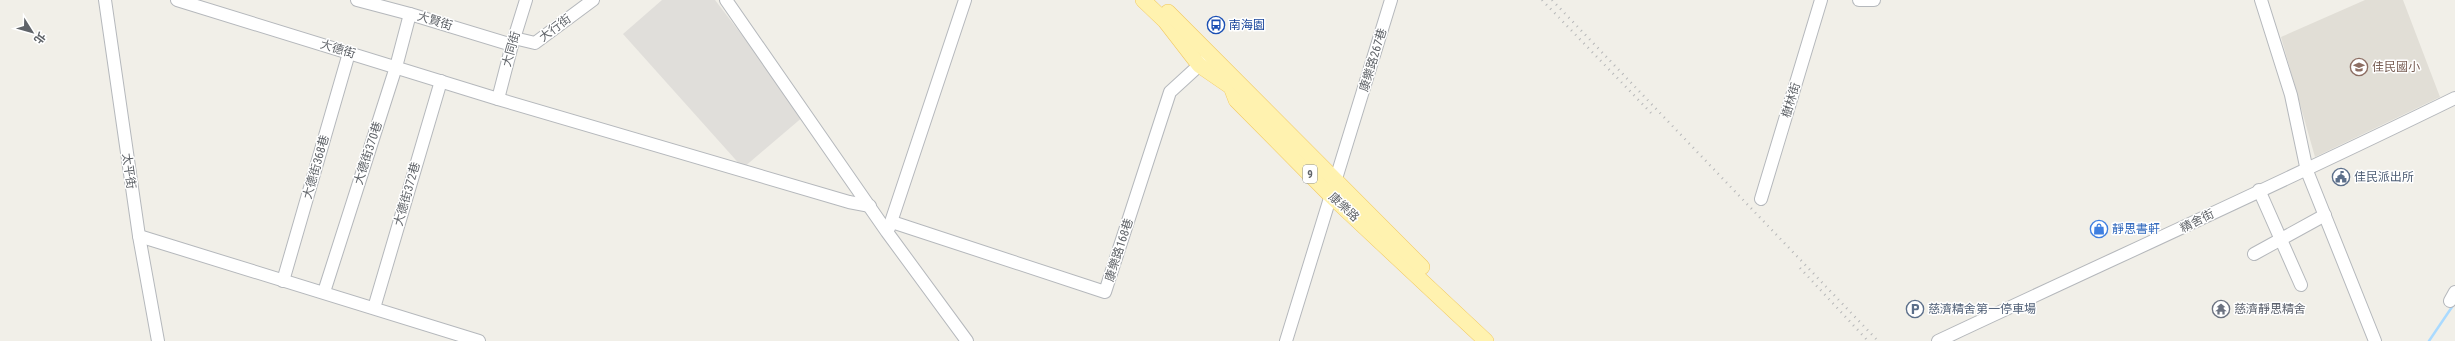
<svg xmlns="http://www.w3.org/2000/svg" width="2455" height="341" font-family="'Roboto Condensed','Noto Sans TC',sans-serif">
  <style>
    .industrial { fill: #e0deda }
    .education { fill: #e1ded6 }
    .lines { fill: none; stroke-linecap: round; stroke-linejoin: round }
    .stream { stroke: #aadaff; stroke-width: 2.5 }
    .minor-casing { stroke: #b5b8bc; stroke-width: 14 }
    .major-casing { stroke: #f2c960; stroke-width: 16 }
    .minor { stroke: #fff; stroke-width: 12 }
    .major { stroke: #fff2af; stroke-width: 15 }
    .rail { stroke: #b6b7b8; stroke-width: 2.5; stroke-dasharray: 1 5; stroke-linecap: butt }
    .labels { text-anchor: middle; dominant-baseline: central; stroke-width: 3; stroke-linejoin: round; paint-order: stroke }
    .shield { fill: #fff; stroke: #8f9295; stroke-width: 1 }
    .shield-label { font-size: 11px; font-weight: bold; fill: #5f6368 }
    .street-label { font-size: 12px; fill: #5f6368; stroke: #fff }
    .transit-label { font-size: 12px; fill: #164399; stroke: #fff; text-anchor: start }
    .education-label { font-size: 12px; fill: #785e54; stroke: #fff; text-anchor: start }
    .service-label { font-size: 12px; fill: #4e5e75; stroke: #fff; text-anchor: start }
    .shop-label { font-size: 12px; fill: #366cbe; stroke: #fff; text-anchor: start }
    .worship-label { font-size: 12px; fill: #5b616d; stroke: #fff; text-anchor: start }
  </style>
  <rect width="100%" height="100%" fill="#f1efe8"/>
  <polygon class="industrial" points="662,0 715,0 804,116 743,168 623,34"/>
  <polygon class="education" points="2365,0 2403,0 2440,97 2315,157 2281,37"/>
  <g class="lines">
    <polyline class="stream" points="2429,341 2454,304"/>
    <defs>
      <g id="minor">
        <polyline points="105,0 139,236 158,341"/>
        <polyline points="177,0 498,99 849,202 870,206"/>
        <polyline points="357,0 410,14 512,45"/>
        <polyline points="726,0 887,232 967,341"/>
        <polyline points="1859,0 1874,0"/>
        <polyline points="2261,0 2291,95 2307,171 2375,341"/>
        <polyline points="514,38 535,43 593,0"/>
        <polyline points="498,99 512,45 526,0"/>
        <polyline points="2259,190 2301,285"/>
        <polyline points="1761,199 1821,0"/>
        <polyline points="892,222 1105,292 1170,92 1205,60"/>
        <polyline points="889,228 965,0"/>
        <polyline points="139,236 479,341"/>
        <polyline points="2254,254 2325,215"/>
        <polyline points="283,281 349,53"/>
        <polyline points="324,292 396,67 410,14"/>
        <polyline points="2450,301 2455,292"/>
        <polyline points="374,308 441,81"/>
        <polyline points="1286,341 1391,0"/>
        <path d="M1938,341c172,-81 346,-159 517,-243"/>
      </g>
      <g id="major">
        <polyline points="1143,0 1165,21 1199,65 1231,87 1236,100 1330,195 1486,341"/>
        <polyline points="1168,12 1422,267"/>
      </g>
    </defs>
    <use href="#minor" class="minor-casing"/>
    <use href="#major" class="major-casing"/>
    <use href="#minor" class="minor"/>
    <use href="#major" class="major"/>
    <g class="rail">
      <polyline points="1542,0 1653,115"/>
      <polyline points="1552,0 1878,341"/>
      <polyline points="1800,268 1868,341"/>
    </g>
  </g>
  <defs>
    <symbol id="bus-ring" viewBox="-11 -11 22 22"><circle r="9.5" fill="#fff" stroke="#1a4fb4" stroke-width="1.5"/><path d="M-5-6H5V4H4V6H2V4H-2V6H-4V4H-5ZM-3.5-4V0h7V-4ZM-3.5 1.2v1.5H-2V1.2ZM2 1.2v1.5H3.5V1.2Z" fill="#1a4fb4"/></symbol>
    <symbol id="school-ring" viewBox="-11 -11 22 22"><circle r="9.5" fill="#fff" stroke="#8d6e63" stroke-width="1.5"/><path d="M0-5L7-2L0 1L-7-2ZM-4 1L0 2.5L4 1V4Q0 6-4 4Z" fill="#8d6e63"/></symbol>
    <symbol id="civic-ring" viewBox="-11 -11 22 22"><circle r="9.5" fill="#fff" stroke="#5c6f8a" stroke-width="1.5"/><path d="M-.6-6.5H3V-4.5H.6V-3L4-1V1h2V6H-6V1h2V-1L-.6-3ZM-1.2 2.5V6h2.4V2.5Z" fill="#5c6f8a"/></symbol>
    <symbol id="shop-ring" viewBox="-11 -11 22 22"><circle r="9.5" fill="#fff" stroke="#3f7fe0" stroke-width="1.5"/><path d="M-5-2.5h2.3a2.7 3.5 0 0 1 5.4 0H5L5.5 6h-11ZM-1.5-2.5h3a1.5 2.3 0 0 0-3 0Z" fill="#3f7fe0"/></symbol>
    <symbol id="parking-ring" viewBox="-11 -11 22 22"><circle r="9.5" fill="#fff" stroke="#5c6f8a" stroke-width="1.5"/><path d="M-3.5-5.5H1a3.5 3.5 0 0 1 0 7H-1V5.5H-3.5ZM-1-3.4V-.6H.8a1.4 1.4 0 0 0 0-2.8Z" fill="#5c6f8a"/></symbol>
    <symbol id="temple-ring" viewBox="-11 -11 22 22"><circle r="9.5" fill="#fff" stroke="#6b7280" stroke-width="1.5"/><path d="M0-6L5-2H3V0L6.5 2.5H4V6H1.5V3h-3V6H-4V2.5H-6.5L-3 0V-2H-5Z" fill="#6b7280"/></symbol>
  </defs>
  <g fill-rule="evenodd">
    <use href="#bus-ring" x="1206" y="15" width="20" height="20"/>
    <use href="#school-ring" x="2349" y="57" width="20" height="20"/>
    <use href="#civic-ring" x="2331" y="167" width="20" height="20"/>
    <use href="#shop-ring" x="2089" y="219" width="20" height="20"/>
    <use href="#parking-ring" x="1905" y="299" width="20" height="20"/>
    <use href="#temple-ring" x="2211" y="299" width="20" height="20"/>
  </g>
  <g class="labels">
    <rect class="shield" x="1303" y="165" width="14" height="18" rx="3"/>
    <g class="shield-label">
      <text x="1310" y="174">9</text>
    </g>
    <g class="street-label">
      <text transform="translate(435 21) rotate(17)">大賢街</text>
      <text transform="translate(555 28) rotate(-37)">大行街</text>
      <text transform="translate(338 49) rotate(17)">大德街</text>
      <text transform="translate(511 49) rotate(-74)">大同街</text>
      <text transform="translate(1373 60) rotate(-73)">康樂路267巷</text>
      <text transform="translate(1791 100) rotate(-73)">樹林街</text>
      <text transform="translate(368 153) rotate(-72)">大德街370巷</text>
      <text transform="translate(316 167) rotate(-74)">大德街368巷</text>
      <text transform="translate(129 171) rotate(82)">太平街</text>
      <text transform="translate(407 194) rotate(-74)">大德街372巷</text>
      <text transform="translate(1344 207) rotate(43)">康樂路</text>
      <text transform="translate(2197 221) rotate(-27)">精舍街</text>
      <text transform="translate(1119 250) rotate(-72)">康樂路168巷</text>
    </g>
    <g class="transit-label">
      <text x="1229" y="25">南海園</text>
    </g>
    <g class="education-label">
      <text x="2372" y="67">佳民國小</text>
    </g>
    <g class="service-label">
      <text x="2354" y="177">佳民派出所</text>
      <text x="1928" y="309">慈濟精舍第一停車場</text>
    </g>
    <g class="shop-label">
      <text x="2112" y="229">靜思書軒</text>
    </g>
    <g class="worship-label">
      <text x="2234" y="309">慈濟靜思精舍</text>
    </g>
  </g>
  <g transform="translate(32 32) rotate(127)" stroke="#ffffff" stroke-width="3" paint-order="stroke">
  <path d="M0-3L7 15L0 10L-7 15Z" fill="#5f6368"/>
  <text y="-6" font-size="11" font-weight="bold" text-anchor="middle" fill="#5f6368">北</text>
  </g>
</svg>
